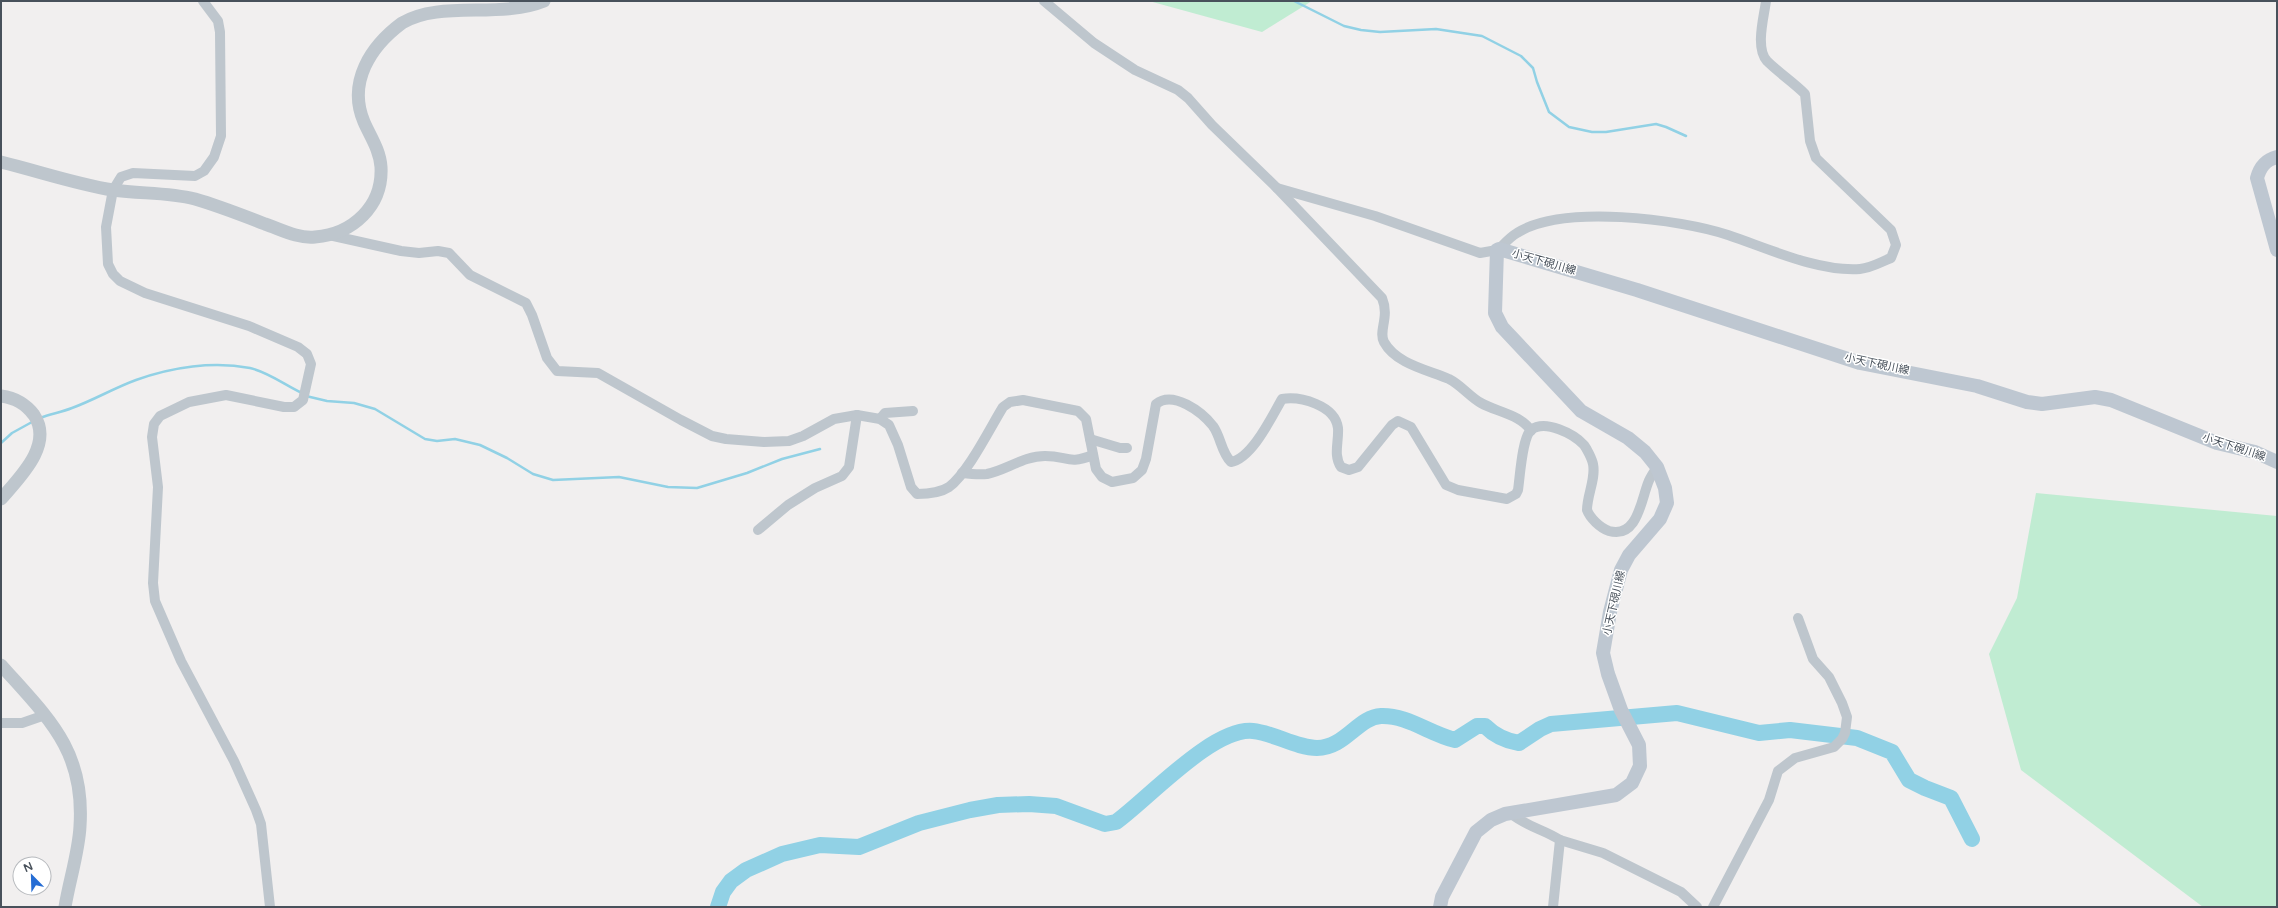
<svg xmlns="http://www.w3.org/2000/svg" width="2278" height="908" font-family="'Varela Round','Noto Sans JP',sans-serif">
  <style>
    .green { fill: #c0ecd2 }
    .lines { fill: none; stroke-linecap: round; stroke-linejoin: round }
    .stream { stroke: #91d1e5; stroke-width: 2.5 }
    .river { stroke: #91d1e5; stroke-width: 16 }
    .minor { stroke: #bec6cd; stroke-width: 10 }
    .tertiary { stroke: #bec6cd; stroke-width: 13 }
    .secondary { stroke: #bec7d1; stroke-width: 14 }
    .labels { text-anchor: middle; dominant-baseline: central; stroke-width: 3; stroke-linejoin: round; paint-order: stroke }
    .street-label { font-size: 11px; fill: #48515b; stroke: #fff }
  </style>
  <rect width="100%" height="100%" fill="#f1efef"/>
  <g class="green">
    <polygon points="1149,1 1312,1 1262,32"/>
    <polygon points="2036,493 2277,516 2277,907 2203,907 2021,770 1989,654 2017,598"/>
  </g>
  <g class="lines">
    <g class="stream">
      <polyline points="1294,1 1344,26 1361,30 1380,32 1436,29 1482,36 1521,56 1533,68 1537,82 1549,112 1569,127 1592,132 1606,132 1656,124 1666,127 1686,136"/>
      <polyline points="306,396 327,401 354,403 375,409 425,439 437,441 455,439 480,445 507,458 533,474 553,480 619,477 668,487 697,488 747,473 782,459 820,449"/>
      <path d="M40,418c11,-4 22,-6 32,-10 22,-8 42,-20 64,-28 36,-13 77,-19 114,-12 18,4 35,17 52,25"/>
      <polyline points="1,443 12,433 32,422"/>
    </g>
    <path class="river" d="M718,907l5,-15 8,-11 15,-11 36,-16 38,-9 39,2 60,-24 51,-13 28,-5 31,-1 27,2 49,18 11,-2c32,-23 97,-95 137,-91 21,2 43,17 64,17 28,0 41,-31 64,-32 26,-1 49,18 74,24l22,-14h8c9,9 21,15 34,17l21,-14 11,-5 126,-11 82,20 31,-3 67,8 35,14 17,28 16,8 26,10 21,41"/>
    <g class="minor">
      <polyline points="203,1 218,21 220,32 221,136 214,157 204,171 195,176 133,173 121,177 113,190 106,227 108,264 113,274 120,281 145,293 249,326 298,347 307,354 311,364 303,400 294,407 284,407 226,395 189,402 160,416 154,424 152,437 158,487 153,583 155,601 181,661 234,761 256,810 261,824 270,907"/>
      <path d="M1044,1l50,42 41,27 43,20 10,8 24,27 65,63 105,110c8,19 -4,33 2,44 12,22 44,28 65,37 12,6 21,18 32,24 16,9 41,12 50,28"/>
      <polyline points="1277,188 1375,216 1480,253 1497,250"/>
      <path d="M329,235l72,16 18,2 19,-2 11,2 21,22 56,28 6,12 15,43 10,13 41,2 83,47 31,16 14,3 38,3 25,-1 14,-5 31,-17 23,-4 23,4 9,6 9,20 13,42 6,7c10,0 23,-1 32,-7 19,-14 41,-59 54,-80l7,-5 13,-2 55,11 8,8 10,50 6,8 10,5 21,-4 9,-8 4,-11 10,-55c17,-14 46,8 57,22 8,11 8,26 18,36 21,-4 40,-44 51,-63 18,-3 53,6 56,29 1,14 -5,27 3,39l8,3 9,-3 34,-42 6,-4 13,6 35,58 12,5 49,9 9,-5 2,-4c2,-13 4,-52 13,-60 14,-11 43,4 53,15 3,4 8,14 9,19 3,15 -6,31 -6,46 3,8 13,18 22,21 28,8 32,-30 39,-48 2,-6 6,-11 9,-16"/>
      <path d="M1499,249c6,-6 11,-12 18,-16 45,-29 163,-14 211,2 39,13 90,37 132,34 11,-1 21,-7 31,-11l5,-13 -5,-15 -75,-72 -6,-17 -5,-47c-12,-12 -26,-21 -38,-33 -12,-13 -3,-44 -1,-60"/>
      <polyline points="880,419 885,413 913,411"/>
      <polyline points="1090,439 1120,448 1127,448"/>
      <path d="M962,473c8,1 17,2 25,1 19,-4 37,-18 58,-18 23,0 23,9 48,-1"/>
      <polyline points="758,530 788,505 815,488 842,476 849,467 857,415"/>
      <polyline points="1,723 22,723 45,715"/>
      <path d="M1510,813c17,14 33,16 50,27l-7,67"/>
      <polyline points="1560,840 1603,853 1681,892 1697,907"/>
      <polyline points="1713,907 1769,800 1778,771 1795,758 1834,747 1842,739 1845,733 1847,717 1842,703 1829,677 1813,659 1798,618"/>
    </g>
    <g class="tertiary">
      <path d="M1,162c37,9 75,22 112,28 28,4 55,2 82,9 24,7 47,16 70,25 15,5 33,15 50,13 38,-3 68,-31 66,-70 -1,-17 -11,-31 -17,-45 -17,-40 7,-76 38,-99 38,-23 98,-4 142,-22"/>
      <path d="M1,396c14,2 24,7 33,19 20,30 -15,63 -33,84"/>
      <path d="M1,665c47,53 84,85 79,161 -1,25 -11,56 -15,81"/>
    </g>
    <g class="secondary">
      <path d="M2277,157c-12,3 -17,10 -20,21l20,72"/>
      <polyline points="1440,907 1442,897 1476,832 1491,820 1505,814 1616,795 1632,783 1640,766 1639,745 1621,710 1608,674 1603,653 1610,612 1621,570 1629,555 1660,519 1667,503 1665,488 1657,467 1645,452 1628,438 1581,411 1502,327 1495,313 1497,250 1499,249 1637,290 1860,363 1977,386 2027,402 2042,404 2095,397 2111,400 2217,443 2255,452 2277,462"/>
    </g>
  </g>
  <g class="labels">
    <g class="street-label">
      <text transform="translate(1544 262) rotate(16)">小天下硯川線</text>
      <text transform="translate(1877 364) rotate(12)">小天下硯川線</text>
      <text transform="translate(2234 447) rotate(18)">小天下硯川線</text>
      <text transform="translate(1614 603) rotate(-77)">小天下硯川線</text>
    </g>
  </g>
  <rect width="2278" height="908" fill="none" stroke="#48515b" stroke-width="4"/>
  <g transform="translate(32 876) rotate(337)"><circle r="19" fill="#ffffff" stroke="#b6b9bd"/>
  <path d="M0-3L7 15L0 10L-7 15Z" fill="#266dd4"/>
  <text y="-6" font-size="11" font-weight="bold" text-anchor="middle" fill="#48515b">N</text>
  </g>
</svg>
